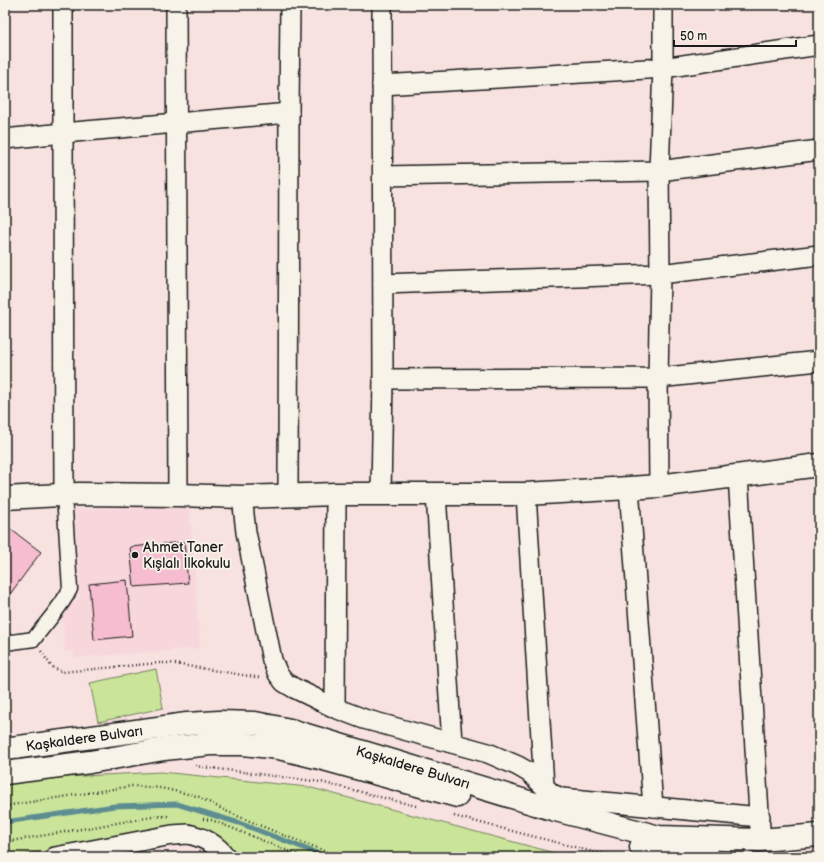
<svg xmlns="http://www.w3.org/2000/svg" width="824" height="862" font-family="'Balsamiq Sans',sans-serif">
  <style>
    .built { fill: #f7d7db }
    .green { fill: #cae49a; stroke: #73805b }
    .lines { fill: none; stroke-linecap: round; stroke-linejoin: round }
    .stream { stroke: #5d8d91; stroke-width: 5 }
    .building { fill: #f6bccf; stroke: #1c1c1c }
    .pedestrian-casing { stroke: #1c1c1c; stroke-width: 17 }
    .minor-casing { stroke: #1c1c1c; stroke-width: 22 }
    .tertiary-casing { stroke: #1c1c1c; stroke-width: 25 }
    .secondary-casing { stroke: #1c1c1c; stroke-width: 25 }
    .path { stroke: #1c1c1c; stroke-width: 2.5; stroke-dasharray: 1 3; stroke-linecap: butt }
    .pedestrian { stroke: #f7f3e8; stroke-width: 14 }
    .minor { stroke: #f7f3e8; stroke-width: 19 }
    .tertiary { stroke: #f7f3e8; stroke-width: 22 }
    .secondary { stroke: #f7f3e8; stroke-width: 22 }
    .poi-dot { fill: #1c1c1c; stroke: #f7f3e8; stroke-width: 1.5 }
    .labels { text-anchor: middle; dominant-baseline: central; stroke-width: 3.5; stroke-linejoin: round; paint-order: stroke }
    .poi-label { font-size: 14px; fill: #1c1c1c; stroke: #f7f3e8; text-anchor: start }
    .street-label { font-size: 14px; fill: #1c1c1c; stroke: #f7f3e8 }
  </style>
  <rect width="100%" height="100%" fill="#f7e2e0"/>
  <filter id="ink" filterUnits="userSpaceOnUse"><feTurbulence type="fractalNoise" baseFrequency=".025" numOctaves="2"/><feDisplacementMap in="SourceGraphic" scale="8" xChannelSelector="R" yChannelSelector="G"/><feConvolveMatrix kernelMatrix="1 2 1 2 8 2 1 2 1" color-interpolation-filters="sRGB"/></filter>
  <g filter="url(#ink)">
    <polygon class="built" points="189,502 200,648 74,658 74,651 65,651 62,612 69,603 80,599 74,510"/>
    <g class="green">
      <polygon points="156,669 163,708 98,722 90,683"/>
      <polygon points="161,772 308,787 540,849 568,857 236,857 223,839 202,827 176,825 116,839 10,857 5,857 5,783 45,778"/>
    </g>
    <g class="lines">
      <polyline class="stream" points="5,822 115,806 177,804 239,823 327,857"/>
    </g>
    <g class="building">
      <polygon points="5,525 41,552 5,601"/>
      <polygon points="184,542 188,583 134,587 130,547"/>
      <polygon points="127,580 132,636 94,640 89,584"/>
    </g>
    <g class="lines">
      <defs>
        <path id="pedestrian" d="M5,643l29,-4c12,-17 27,-31 36,-50l-6,-94"/>
        <g id="minor">
          <polyline points="63,5 63,133 64,495"/>
          <polyline points="176,5 178,495"/>
          <polyline points="382,85 663,68 819,45"/>
          <polyline points="5,139 63,133 289,113"/>
          <polyline points="383,176 659,171 819,150"/>
          <polyline points="383,284 660,274 819,255"/>
          <polyline points="383,379 658,378 819,361"/>
          <polyline points="738,475 760,829"/>
          <polyline points="659,486 658,378 660,274 659,171 663,68 663,5"/>
          <polyline points="629,488 653,807"/>
          <polyline points="381,494 383,379 382,5"/>
          <polyline points="436,494 452,743"/>
          <polyline points="526,494 544,786"/>
          <polyline points="288,495 289,113 290,5"/>
          <polyline points="242,497 246,532 272,660 278,674 284,682 294,688 335,708 364,719 488,753 518,766 530,773 552,794 562,798 760,817"/>
          <polyline points="335,708 336,494"/>
          <path d="M55,857l117,-22c5,0 11,-1 16,-1 15,3 29,11 38,23"/>
        </g>
        <polyline id="tertiary" points="5,498 79,494 178,495 242,497 336,494 526,494 629,488 659,486 819,465"/>
        <g id="secondary">
          <path id="s1" d="M5,749l182,-25 32,-2 36,1 35,7 262,79 107,28 101,3 59,-5"/>
          <polyline points="5,773 90,762 164,749 210,744 243,744 279,748 316,757 457,796"/>
          <path d="M641,847c22,6 44,9 67,10"/>
        </g>
      </defs>
      <use href="#pedestrian" class="pedestrian-casing"/>
      <use href="#minor" class="minor-casing"/>
      <use href="#tertiary" class="tertiary-casing"/>
      <use href="#secondary" class="secondary-casing"/>
      <g class="path">
        <polyline points="41,651 51,666 62,672 158,663 169,663 261,678"/>
        <polyline points="195,766 321,782 416,806"/>
        <polyline points="5,806 132,786 161,788 197,796 228,812 283,835 341,857"/>
        <polyline points="454,816 594,852 622,857"/>
        <polyline points="203,819 212,820 303,857"/>
        <polyline points="5,842 152,817 170,816"/>
      </g>
      <use href="#pedestrian" class="pedestrian"/>
      <use href="#minor" class="minor"/>
      <use href="#tertiary" class="tertiary"/>
      <use href="#secondary" class="secondary"/>
    </g>
  </g>
  <circle class="poi-dot" cx="135" cy="555" r="4"/>
  <g class="labels">
    <g class="poi-label">
      <text x="143" y="547">Ahmet Taner<tspan x="143" dy="16">Kışlalı İlkokulu</tspan></text>
    </g>
    <g class="street-label">
      <text stroke="none"><textPath href="#s1" startOffset="80">Kaşkaldere Bulvarı</textPath></text>
      <text stroke="none"><textPath href="#s1" startOffset="416">Kaşkaldere Bulvarı</textPath></text>
    </g>
  </g>
  <rect width="824" height="862" fill="none" stroke="#f7f3e8" stroke-width="20"/>
  <rect x="10" y="10" width="804" height="842" fill="none" stroke="#1c1c1c" stroke-width="1.5" filter="url(#ink)"/>
  <path d="M674 40v6h122v-6" fill="none" stroke="#1c1c1c" stroke-width="2"/>
  <text x="680" y="40" font-size="12" fill="#1c1c1c" stroke="#f7f3e8" stroke-width="3" paint-order="stroke">50 m</text>
</svg>
